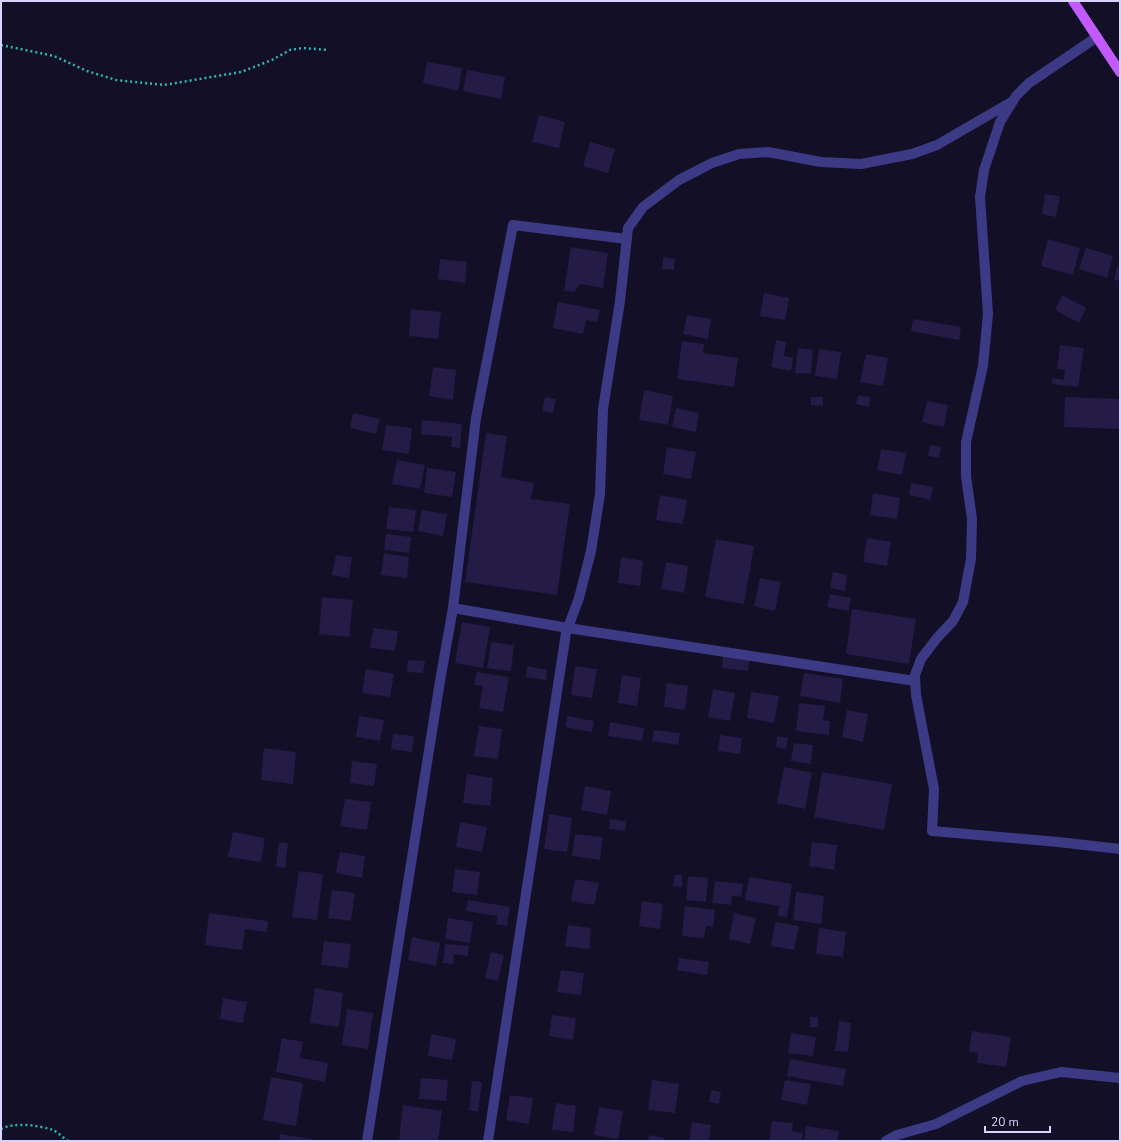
<svg xmlns="http://www.w3.org/2000/svg" width="1121" height="1142" font-family="'Nunito Sans',sans-serif">
  <style>
    .building { fill: #241b47 }
    .lines { fill: none; stroke-linecap: round; stroke-linejoin: round }
    .path { stroke: #2fb8b0; stroke-width: 2.5; stroke-dasharray: 2 3; stroke-linecap: butt }
    .minor { stroke: #3d3a85; stroke-width: 10 }
    .major { stroke: #c25bff; stroke-width: 10 }
  </style>
  <rect width="100%" height="100%" fill="#130f26"/>
  <g class="building">
    <polygon points="427,62 462,68 458,91 423,83"/>
    <polygon points="467,70 505,77 501,99 463,91"/>
    <polygon points="539,115 565,122 559,148 532,142"/>
    <polygon points="590,142 615,149 608,173 583,166"/>
    <polygon points="1045,194 1060,196 1056,217 1042,214"/>
    <polygon points="1048,239 1080,248 1073,275 1041,266"/>
    <polygon points="571,247 608,253 603,288 580,284 574,292 564,291"/>
    <polygon points="1086,248 1113,256 1107,278 1079,269"/>
    <polygon points="663,257 675,259 674,270 662,269"/>
    <polygon points="440,259 467,262 465,283 438,279"/>
    <polygon points="1117,267 1120,268 1120,281 1114,280"/>
    <polygon points="764,293 789,298 785,320 760,316"/>
    <polygon points="1062,295 1086,308 1079,323 1055,310"/>
    <polygon points="558,302 600,310 597,322 586,320 583,334 553,328"/>
    <polygon points="411,309 441,312 438,339 409,336"/>
    <polygon points="687,315 711,319 708,339 683,334"/>
    <polygon points="913,319 961,327 959,340 911,331"/>
    <polygon points="776,340 786,342 784,356 793,358 791,371 771,367"/>
    <polygon points="682,341 704,344 703,353 738,358 734,387 677,379"/>
    <polygon points="1060,345 1084,348 1078,387 1052,384 1052,378 1064,380 1065,370 1057,369"/>
    <polygon points="798,348 813,350 811,374 795,373"/>
    <polygon points="819,349 841,352 837,379 815,376"/>
    <polygon points="866,354 888,358 883,386 860,382"/>
    <polygon points="433,367 456,370 453,400 429,396"/>
    <polygon points="644,390 673,396 668,425 639,420"/>
    <polygon points="858,395 870,397 869,407 856,404"/>
    <polygon points="545,397 556,399 553,413 542,411"/>
    <polygon points="811,397 823,397 823,406 811,405"/>
    <polygon points="1065,397 1120,399 1120,429 1064,427"/>
    <polygon points="927,401 948,405 944,427 922,422"/>
    <polygon points="676,408 699,413 696,432 672,427"/>
    <polygon points="353,413 380,419 376,434 350,428"/>
    <polygon points="422,420 462,424 460,448 451,447 452,437 421,434"/>
    <polygon points="386,425 412,428 409,454 382,450"/>
    <polygon points="486,433 507,436 501,477 534,483 531,499 570,504 557,595 465,582"/>
    <polygon points="930,445 941,447 939,458 928,456"/>
    <polygon points="667,447 696,452 691,479 663,474"/>
    <polygon points="881,449 906,453 902,475 877,470"/>
    <polygon points="397,460 425,465 420,489 392,484"/>
    <polygon points="427,468 456,472 452,497 424,493"/>
    <polygon points="911,483 933,487 931,500 909,495"/>
    <polygon points="873,493 900,498 897,519 870,515"/>
    <polygon points="660,495 687,500 683,524 656,520"/>
    <polygon points="389,507 416,510 413,532 386,529"/>
    <polygon points="422,510 447,514 443,536 418,531"/>
    <polygon points="386,534 411,537 409,553 384,550"/>
    <polygon points="867,538 891,542 887,566 863,562"/>
    <polygon points="716,539 754,546 744,604 705,597"/>
    <polygon points="384,553 409,557 407,578 381,575"/>
    <polygon points="336,555 352,557 349,578 332,575"/>
    <polygon points="621,557 643,561 640,586 618,583"/>
    <polygon points="666,562 688,566 684,593 661,589"/>
    <polygon points="833,572 847,575 845,591 830,588"/>
    <polygon points="760,578 781,582 775,611 754,606"/>
    <polygon points="830,594 851,598 849,611 827,607"/>
    <polygon points="322,597 353,600 349,637 319,634"/>
    <polygon points="852,609 916,619 909,664 846,654"/>
    <polygon points="462,622 490,627 483,668 455,663"/>
    <polygon points="373,628 398,631 395,651 370,648"/>
    <polygon points="491,642 514,645 511,671 487,668"/>
    <polygon points="723,657 749,660 748,671 722,668"/>
    <polygon points="408,660 425,661 423,673 407,672"/>
    <polygon points="527,666 547,670 546,680 526,677"/>
    <polygon points="575,666 597,669 592,698 571,695"/>
    <polygon points="366,669 394,674 390,697 362,693"/>
    <polygon points="477,672 509,677 503,712 479,708 483,686 474,685"/>
    <polygon points="804,673 843,679 840,703 800,696"/>
    <polygon points="622,675 641,678 637,706 618,703"/>
    <polygon points="667,683 688,686 685,710 664,707"/>
    <polygon points="713,689 735,693 730,721 708,717"/>
    <polygon points="751,692 779,696 774,723 747,718"/>
    <polygon points="799,703 825,706 823,720 830,721 829,735 796,731"/>
    <polygon points="847,710 868,714 863,742 842,737"/>
    <polygon points="359,716 384,720 380,741 356,737"/>
    <polygon points="567,716 594,721 592,732 565,727"/>
    <polygon points="610,722 644,728 642,741 608,736"/>
    <polygon points="479,726 502,729 498,759 474,756"/>
    <polygon points="654,730 680,733 678,745 652,741"/>
    <polygon points="393,734 414,736 412,752 391,749"/>
    <polygon points="720,735 742,738 740,754 718,751"/>
    <polygon points="777,736 788,738 786,749 776,747"/>
    <polygon points="794,743 813,745 811,764 791,761"/>
    <polygon points="264,748 296,752 293,784 261,780"/>
    <polygon points="352,761 377,764 374,786 350,783"/>
    <polygon points="784,767 812,773 805,809 777,803"/>
    <polygon points="822,772 892,784 884,830 814,817"/>
    <polygon points="467,774 493,778 490,806 463,803"/>
    <polygon points="585,786 611,791 607,815 581,810"/>
    <polygon points="345,799 371,802 367,830 340,826"/>
    <polygon points="549,814 572,818 567,852 544,849"/>
    <polygon points="610,819 626,821 625,831 609,829"/>
    <polygon points="460,822 487,827 482,852 456,847"/>
    <polygon points="233,832 265,838 261,862 228,857"/>
    <polygon points="575,834 603,837 600,860 572,856"/>
    <polygon points="279,842 288,843 285,868 276,867"/>
    <polygon points="812,842 837,845 834,870 809,866"/>
    <polygon points="340,852 365,856 362,878 336,873"/>
    <polygon points="455,869 480,872 477,895 452,892"/>
    <polygon points="299,871 323,874 317,920 292,917"/>
    <polygon points="675,875 682,875 682,887 673,886"/>
    <polygon points="688,876 708,878 706,902 686,900"/>
    <polygon points="749,877 792,884 787,917 778,916 779,906 745,900"/>
    <polygon points="575,879 599,883 594,905 571,901"/>
    <polygon points="715,881 743,884 741,897 732,896 731,905 712,903"/>
    <polygon points="332,890 355,893 351,921 328,918"/>
    <polygon points="796,892 824,896 821,924 793,920"/>
    <polygon points="468,900 510,907 507,926 496,924 498,916 466,911"/>
    <polygon points="642,901 663,904 660,929 639,926"/>
    <polygon points="685,906 715,910 713,927 706,926 704,938 682,936"/>
    <polygon points="209,913 268,921 267,932 245,929 242,950 205,945"/>
    <polygon points="734,913 756,918 750,944 729,939"/>
    <polygon points="448,918 473,922 470,943 445,939"/>
    <polygon points="775,922 799,926 794,950 771,946"/>
    <polygon points="568,925 591,928 589,949 565,946"/>
    <polygon points="819,928 846,932 843,957 816,954"/>
    <polygon points="412,937 440,943 436,966 408,960"/>
    <polygon points="324,941 351,944 348,968 321,965"/>
    <polygon points="445,944 469,946 468,956 454,954 453,964 443,963"/>
    <polygon points="491,952 504,955 498,981 485,978"/>
    <polygon points="679,958 709,962 707,975 677,970"/>
    <polygon points="561,970 584,973 581,995 557,992"/>
    <polygon points="315,988 343,993 339,1027 310,1023"/>
    <polygon points="223,998 247,1002 243,1023 220,1019"/>
    <polygon points="347,1009 373,1013 368,1049 342,1045"/>
    <polygon points="552,1015 576,1018 573,1040 549,1036"/>
    <rect x="810" y="1017" width="8" height="10"/>
    <polygon points="839,1021 851,1023 848,1052 835,1051"/>
    <polygon points="972,1031 1011,1037 1006,1067 977,1063 978,1053 969,1051"/>
    <polygon points="791,1033 816,1037 813,1056 788,1053"/>
    <polygon points="431,1034 456,1039 452,1060 428,1056"/>
    <polygon points="282,1038 303,1042 300,1058 328,1063 325,1082 276,1072"/>
    <polygon points="790,1059 846,1069 843,1086 787,1076"/>
    <polygon points="271,1077 303,1083 296,1126 263,1120"/>
    <polygon points="421,1078 448,1080 446,1101 419,1099"/>
    <polygon points="652,1080 679,1084 675,1113 648,1110"/>
    <polygon points="785,1080 811,1084 807,1105 781,1100"/>
    <polygon points="472,1081 482,1082 478,1112 469,1110"/>
    <polygon points="711,1090 721,1092 719,1104 709,1102"/>
    <polygon points="510,1095 533,1098 529,1124 506,1120"/>
    <polygon points="556,1103 576,1106 573,1132 552,1130"/>
    <polygon points="403,1105 442,1111 438,1141 399,1141"/>
    <polygon points="599,1107 623,1111 618,1139 594,1135"/>
    <polygon points="772,1121 793,1123 792,1131 803,1133 802,1141 769,1141"/>
    <polygon points="692,1122 711,1125 709,1141 689,1141"/>
    <polygon points="806,1126 839,1131 837,1141 804,1141"/>
    <polygon points="280,1134 313,1139 313,1141 279,1141"/>
    <polygon points="649,1135 665,1138 664,1141 648,1141"/>
  </g>
  <g class="lines">
    <g class="path">
      <polyline points="1,45 54,56 87,71 116,80 164,85 241,72 272,60 290,50 303,48 328,50"/>
      <path d="M1,1129c13,-7 37,-4 52,1 5,2 10,8 15,11"/>
    </g>
    <g class="minor">
      <polyline points="1097,37 1029,83 1016,96 1000,122 984,170 980,197 988,314 983,366 966,442 966,476 972,519 971,559 963,602 953,621 937,638 921,659 915,675 916,695 934,789 932,831 1058,842 1120,849"/>
      <polyline points="453,608 568,628 915,681"/>
      <polyline points="367,1141 440,681 453,608 476,418 513,225 627,239"/>
      <polyline points="488,1141 566,633 579,598 591,551 600,494 603,409 620,301 628,228 643,207 679,180 712,163 739,154 768,152 821,162 861,164 912,154 937,145 1013,101"/>
      <polyline points="886,1141 897,1135 936,1124 1022,1081 1061,1072 1120,1078"/>
    </g>
    <polyline class="major" points="1073,1 1120,72"/>
  </g>
  <rect width="1121" height="1142" fill="none" stroke="#d9d4ff" stroke-width="4"/>
  <path d="M985 1126v6h65v-6" fill="none" stroke="#d9d4ff" stroke-width="2"/>
  <text x="991" y="1126" font-size="12" fill="#d9d4ff" stroke="#130f26" stroke-width="3" paint-order="stroke">20 m</text>
</svg>
